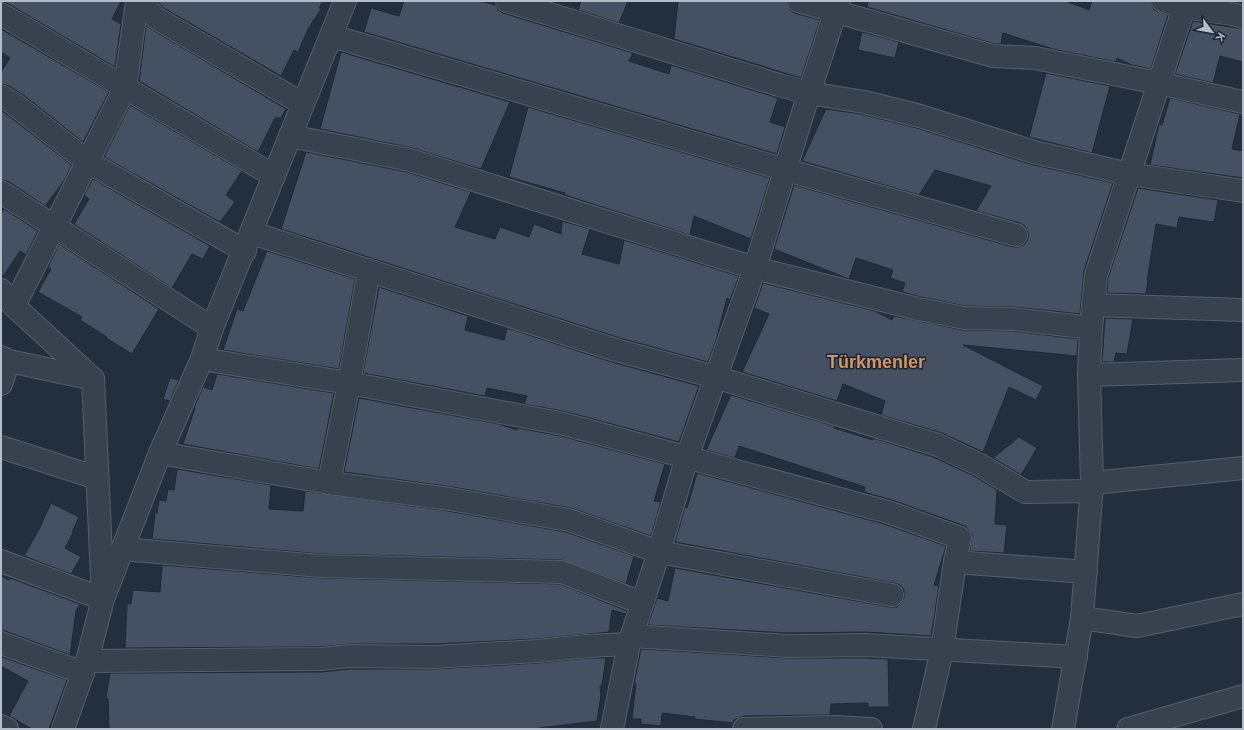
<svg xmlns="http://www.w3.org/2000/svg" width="1244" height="730" font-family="Helvetica,sans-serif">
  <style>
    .building { fill: #455162; stroke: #1f2835 }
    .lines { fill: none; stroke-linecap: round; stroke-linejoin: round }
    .minor-casing { stroke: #565f6c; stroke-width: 24 }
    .minor { stroke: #38414e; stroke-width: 22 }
    .labels { text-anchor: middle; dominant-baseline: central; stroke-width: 3; stroke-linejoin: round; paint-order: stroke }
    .district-label { font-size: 18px; font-weight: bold; fill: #d59563; stroke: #1d2633 }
  </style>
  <rect width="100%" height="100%" fill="#242f3e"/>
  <g class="building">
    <polygon points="1,1 121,1 112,19 121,24 115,67 7,3"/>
    <polygon points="159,1 323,1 319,8 321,9 308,29 298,52 294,50 281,76 164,8 158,2"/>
    <polygon points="404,1 480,1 496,5 498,10 503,13 633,53 629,61 669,74 671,65 778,98 770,122 785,127 777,154 364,32 371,8 399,16"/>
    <polygon points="581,1 628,1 619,23 578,10"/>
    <polygon points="678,1 786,1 789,9 794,13 820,20 801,78 674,39"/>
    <polygon points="868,1 1066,1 1089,10 1092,1 1149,1 1151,2 1154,10 1168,15 1151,69 1132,65 1117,58 1116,62 1053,49 1003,33 1001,44 995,44 867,7"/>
    <polygon points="1193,21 1243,29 1243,62 1220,56 1213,83 1175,74"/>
    <polygon points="146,26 286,109 281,118 275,118 258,152 139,81"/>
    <polygon points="1,29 109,92 83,142 21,93 7,85 1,84 1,72 10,58 1,52"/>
    <polygon points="862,32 899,42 895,58 858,50"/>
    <polygon points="341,52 510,102 481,169 412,148 320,129"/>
    <polygon points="1046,73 1110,86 1092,153 1029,137"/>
    <polygon points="1170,98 1240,114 1232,149 1243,151 1243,178 1150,165 1159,124 1162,125"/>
    <polygon points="130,105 242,171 226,195 235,202 220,222 104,157"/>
    <polygon points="528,107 770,178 751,239 694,216 690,235 565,195 565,193 509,177"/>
    <polygon points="826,109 861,114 917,128 1030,164 1113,183 1084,271 1080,314 1015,307 966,306 921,297 902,292 905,283 890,278 893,270 856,258 849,279 774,249 794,185 1013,247 1019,247 1025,244 1028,239 1028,232 1025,226 1020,223 976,211 991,186 935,170 919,195 802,161"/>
    <polygon points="1,110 72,165 64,181 45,206 8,181 1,180"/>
    <polygon points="306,152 407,172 471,192 455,227 495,239 500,227 529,237 534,224 561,234 562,221 590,229 582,254 619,264 624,240 739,276 730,300 727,298 716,340 708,362 620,338 281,229"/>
    <polygon points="93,179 210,246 203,259 192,254 172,288 74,224 89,199 84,195"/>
    <polygon points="1138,188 1218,200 1214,222 1179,217 1177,228 1156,224 1147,281 1148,281 1146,294 1107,293 1108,278"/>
    <polygon points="4,209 38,231 26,255 20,251 2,278 1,214"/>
    <polygon points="59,244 159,309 132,354 106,338 107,337 80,320 82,317 38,292 51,269 48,267"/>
    <polygon points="267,251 355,279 339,369 223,350 237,309 243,311"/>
    <polygon points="763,283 875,311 892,320 894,316 963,330 1013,331 1078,339 1077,356 963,345 1043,386 1036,400 1009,387 983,452 942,433 881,415 885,401 843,384 837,401 742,372 769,314 754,308"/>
    <polygon points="379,287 468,316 465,330 504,340 507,328 612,362 699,386 679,442 567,412 524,404 527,396 487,388 485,396 363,373"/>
    <polygon points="1105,318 1133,319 1127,354 1116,353 1114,362 1102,362"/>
    <polygon points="217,374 334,393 319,469 183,444 195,408 194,408 203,387 212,390"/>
    <polygon points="170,378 179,380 170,401 163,399"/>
    <polygon points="731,395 834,426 834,428 873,440 873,438 933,457 974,476 997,490 995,524 1007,525 1004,553 970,551 972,535 969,530 965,526 892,500 864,492 865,487 739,446 735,458 706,450"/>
    <polygon points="359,398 499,424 517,430 518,428 561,436 665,464 654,501 661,502 651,536 571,508 452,487 344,472"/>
    <polygon points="1019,437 1037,448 1021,475 993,458"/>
    <polygon points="177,469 271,485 269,509 303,511 305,491 448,511 566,532 634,556 626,584 562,560 322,554 152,539 155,513 157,513 159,500 166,501 168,489 174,490"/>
    <polygon points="697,473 884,524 946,546 934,585 939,586 931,636 866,632 788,633 648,625 657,598 668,601 675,568 890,607 897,607 901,603 904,598 904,590 900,585 894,583 675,542 685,507 687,508"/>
    <polygon points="51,503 79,517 72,532 73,533 65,548 81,557 71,574 24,556 43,522 42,522"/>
    <polygon points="162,565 321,578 560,584 627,611 626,614 612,610 609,632 537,639 433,644 349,644 320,647 125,648 127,604 131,604 133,590 160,592"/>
    <polygon points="1,576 9,580 10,578 80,604 76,611 70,655 5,631 1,631"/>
    <polygon points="641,649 787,658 866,658 888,659 889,707 868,707 868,703 831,704 830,715 744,716 734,720 733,723 695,719 695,717 662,713 661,726 641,724 641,719 632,719 636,684 634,684"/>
    <polygon points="2,657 67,680 49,729 32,729 9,716 28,681 1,666"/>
    <polygon points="588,658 606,658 602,686 600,686 601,695 597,721 531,729 109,729 108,699 106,698 110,673 321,672 350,669 434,669 539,663"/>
  </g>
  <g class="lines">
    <defs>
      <g id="minor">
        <polyline points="140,1 156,18 303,104"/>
        <polyline points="507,1 779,85 809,93 864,102 920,116 1034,152 1129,174 1243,191"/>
        <polyline points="798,1 993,56 1035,58 1158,83 1243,102"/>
        <polyline points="1163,1 1184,7 1232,14 1243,17"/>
        <polyline points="1,14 274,176"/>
        <polyline points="332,36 786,170 1016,235"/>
        <polyline points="1,96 13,103 88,162 245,251"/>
        <polyline points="290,136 410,160 755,268 918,309 965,318 1014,319 1091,328"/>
        <polyline points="1,192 212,328"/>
        <polyline points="252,233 616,350 715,377 938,445 980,465 1025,492 1092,491"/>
        <polyline points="1,290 14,306 93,379 103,599 1,561"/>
        <polyline points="1093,305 1243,310"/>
        <polyline points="14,306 125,88 137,1"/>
        <polyline points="1,357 9,361 93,379"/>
        <polyline points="202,359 349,383 564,424 888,512 960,538 955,562 942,650 924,729"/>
        <polyline points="1089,375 1243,370"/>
        <polyline points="1,384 9,361"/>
        <polyline points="1,447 97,478"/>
        <polyline points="160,453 329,483 450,499 569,520 659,552 892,595"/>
        <polyline points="329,483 349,383 369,270"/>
        <polyline points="1092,483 1243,468"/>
        <polyline points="122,549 321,566 562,572 642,603"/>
        <polyline points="955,562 1086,572"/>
        <polyline points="1082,618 1137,626 1243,604"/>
        <polyline points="632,636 788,646 866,645 1076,657"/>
        <polyline points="1,643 83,673"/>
        <polyline points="87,661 321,659 349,656 433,657 538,651 587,646 629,644"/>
        <polyline points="1,726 7,729"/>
        <polyline points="63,729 87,661 103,599 160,453 202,359 212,328 345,1"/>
        <polyline points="612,729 629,644 659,552 687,457 755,268 809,93 839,1"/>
        <polyline points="744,729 836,727 871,729"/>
        <polyline points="1063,729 1082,618 1092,483 1089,375 1091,328 1096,275 1186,1"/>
        <polyline points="1128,729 1243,696"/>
      </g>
    </defs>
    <use href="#minor" class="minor-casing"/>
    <use href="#minor" class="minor"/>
  </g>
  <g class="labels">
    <g class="district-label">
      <text x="876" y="362">Türkmenler</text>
    </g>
  </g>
  <rect width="1244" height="730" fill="none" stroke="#b4bcc9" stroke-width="4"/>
  <g transform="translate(1212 32) rotate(122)" stroke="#1d2633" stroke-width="3" paint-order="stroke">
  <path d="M0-3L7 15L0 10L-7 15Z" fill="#b4bcc9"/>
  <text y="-6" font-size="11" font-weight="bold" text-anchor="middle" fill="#b4bcc9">K</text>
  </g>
</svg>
